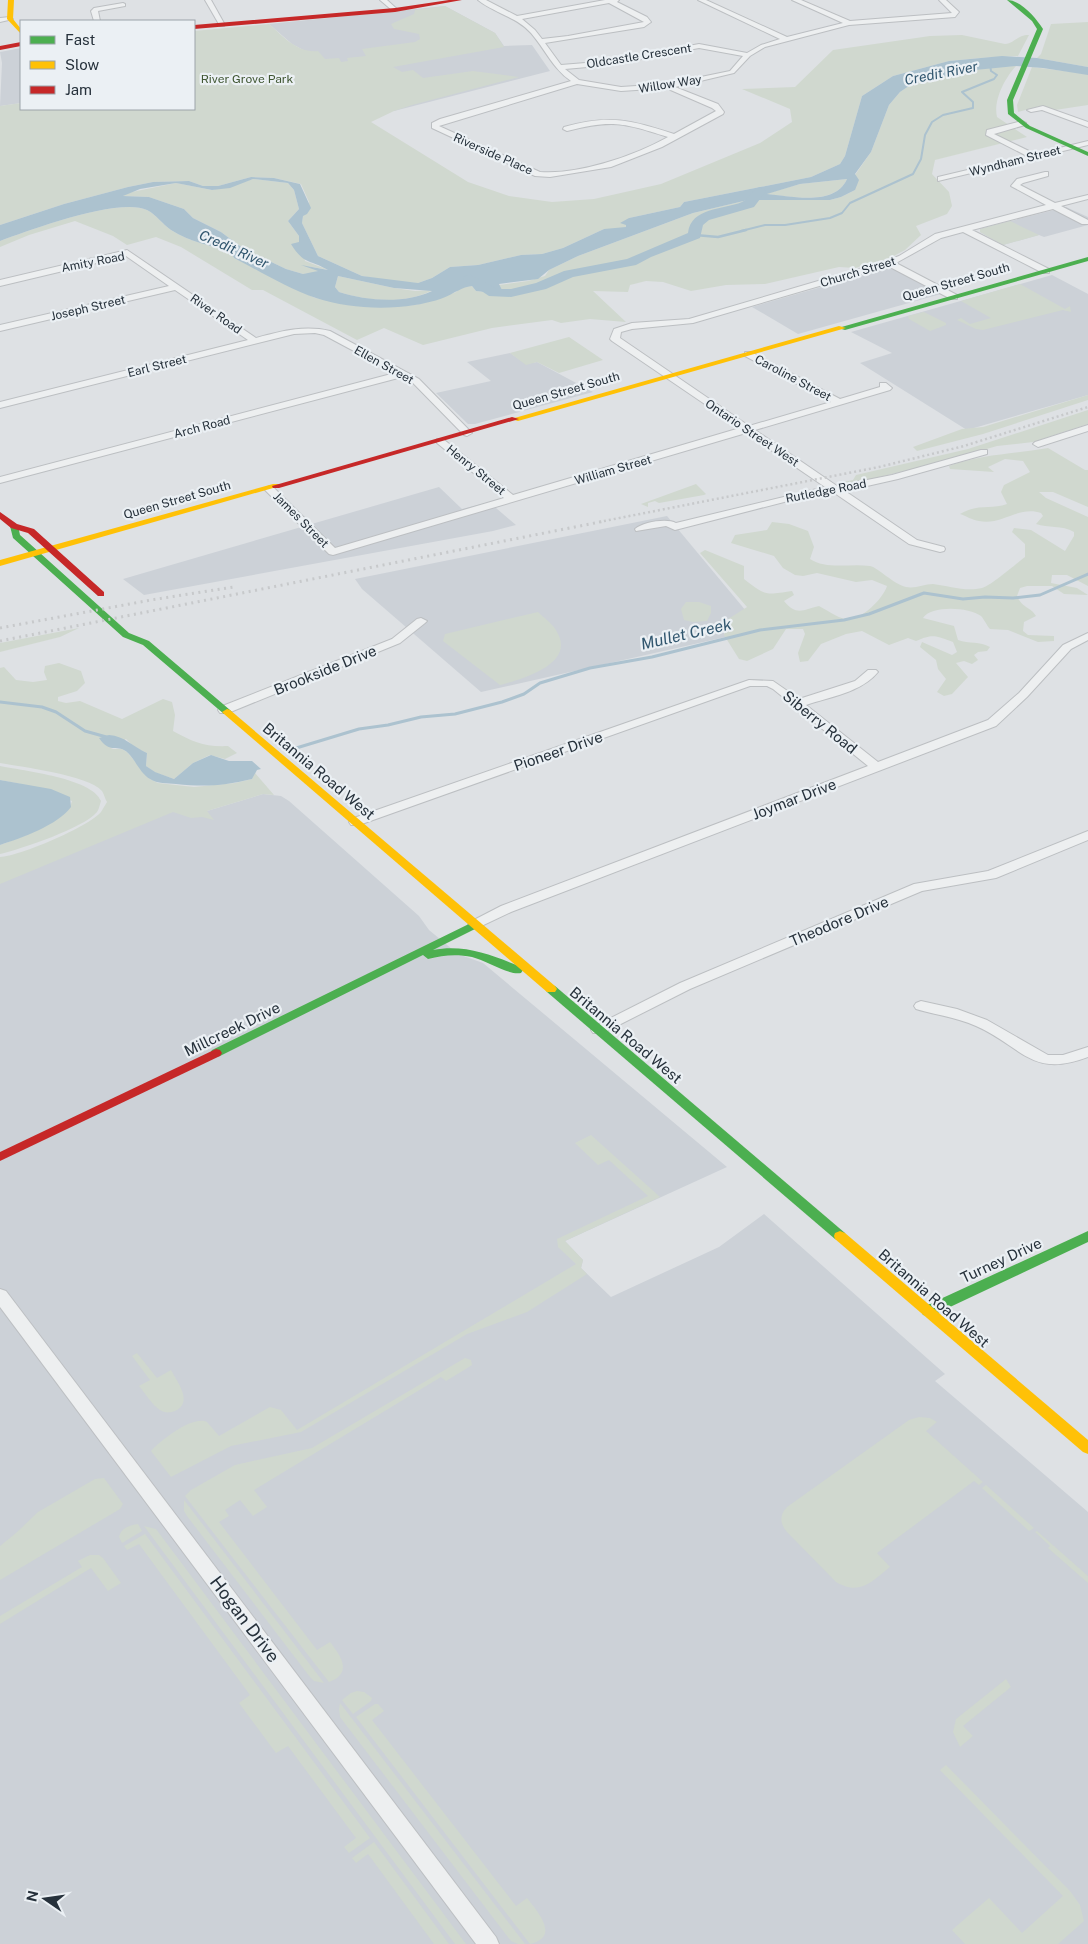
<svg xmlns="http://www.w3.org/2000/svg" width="1088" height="1944" font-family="'Public Sans',sans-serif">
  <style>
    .built { fill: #ccd1d7 }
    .green { fill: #d0d8cf }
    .water { fill: #acc2cf; fill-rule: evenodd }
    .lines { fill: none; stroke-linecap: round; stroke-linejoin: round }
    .stream-far2 { stroke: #acc2cf; stroke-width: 2 }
    .stream-far1 { stroke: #acc2cf; stroke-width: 2.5 }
    .stream { stroke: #acc2cf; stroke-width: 3 }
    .river { fill: #acc2cf; fill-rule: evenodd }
    .street-casing { stroke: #bcbfc2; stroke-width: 2 }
    .street { fill: #edeff0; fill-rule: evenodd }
    .fast { fill: #4caf50; fill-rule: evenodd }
    .slow { fill: #ffc107; fill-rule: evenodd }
    .jam { fill: #c62828; fill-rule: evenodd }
    .rail-far1 { stroke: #c7c9cb; stroke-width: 2.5; stroke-dasharray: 2 3; stroke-linecap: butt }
    .rail { stroke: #c7c9cb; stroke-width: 3; stroke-dasharray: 2 4.5; stroke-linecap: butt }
    .labels { text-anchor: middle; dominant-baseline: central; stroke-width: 4.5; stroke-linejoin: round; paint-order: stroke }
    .far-street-label { font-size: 12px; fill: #26313b; stroke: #ebf0f4 }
    .far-park-label { font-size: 12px; fill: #405733; stroke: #ebf0f4 }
    .far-water-label { font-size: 14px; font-style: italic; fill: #31566e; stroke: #ebf0f4 }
    .street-label { font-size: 15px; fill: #26313b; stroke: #ebf0f4 }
    .water-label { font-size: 16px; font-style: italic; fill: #31566e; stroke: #ebf0f4 }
    .near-street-label { font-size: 18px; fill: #26313b; stroke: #ebf0f4 }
  </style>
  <rect width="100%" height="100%" fill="#dee1e4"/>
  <g class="built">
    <polygon points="445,6 495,33 504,46 532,45 550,71 394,111 307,52 292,44 269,24"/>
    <polygon points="21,48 21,103 0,106 2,63 0,52"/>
    <polygon points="1066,207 1088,217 1088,225 1044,237 1039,235 1003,245 980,232 980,229"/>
    <polygon points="891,267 941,294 798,334 752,307"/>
    <polygon points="1052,275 1088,294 1088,395 967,430 860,363 892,353 851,332"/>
    <polygon points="510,353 526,364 537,362 593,392 475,424 468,424 436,393 491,381 467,362"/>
    <polygon points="439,487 462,509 489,502 516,525 493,531 144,595 123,579"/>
    <polygon points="667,516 761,629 481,692 362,589 355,579"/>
    <polygon points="263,794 281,796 289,801 419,916 429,930 458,954 483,963 727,1167 565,1241 583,1260 581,1268 611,1297 719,1247 764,1214 945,1374 935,1381 1088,1512 1088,1944 0,1944 0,878 174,807 207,811"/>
  </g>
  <g class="green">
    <path d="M445,6l50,27 9,14 -111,20 9,5 11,-2 10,8 50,-7 46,6 -107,28 -18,6 -23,11 97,60 41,14 43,6 42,-3 67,-15 99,-41 32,-21 -2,-13 -48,-20 53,-2 38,-37 97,-14 32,-1 43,9c10,-1 12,-9 24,-9l-11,21 -38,2 -31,3 -56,15 -31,20 -17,60 -5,8 -29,13 -127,25 -4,5 -51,11 -3,9 -4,2h-18l-41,19 -21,6 -21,1 -43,10 -28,2 -18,11 -14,5 -21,-1 -35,-6 -44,-20 -16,-33 1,-8 6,-13 -8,-18 -27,-6 -23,-1 -33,9h-15l-14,-5 -36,1 -25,5 -64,17 -64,21v-119l21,-3v6h173v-78l75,-7c15,13 28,29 49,27l7,8 14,-1 2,4 7,-1 -1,-3 19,-2 -4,-7 53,-7 5,-3 -1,-5 -25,-5 -3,-5 23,-10 1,-4z"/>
    <polygon points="1088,22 1088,67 1037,58 1041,54 1051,24"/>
    <path d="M1016,66c-11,12 -23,34 -19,51l30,20 -92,23 -3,14 17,18 3,14 -5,8 -31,12 5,9 -16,15 -15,8 -35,10 -16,-1 -74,17 -39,1 -35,6 -28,-9 -17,-1 -16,4 -2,7 -35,-1 33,31 -36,-3 -29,4 -9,-3 -60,8 -69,17 -39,-17 -27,12 -94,-50h-11l-71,-43 -25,-10 -29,8 -14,-9 -38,-15 -46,14 -29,12v-6c30,-11 119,-44 147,-31 10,5 15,14 24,20 18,12 40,15 60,22l3,6 81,40 69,9 31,-2 22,-6 19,-7 5,-5 11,-1 4,5 18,2 5,-8 29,-4 17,-5 4,-6 29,-14 115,-43 55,-13h82l11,-3 14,-7v-15l16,-23 18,-47 11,-13 12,-8 36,-9 44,-8z"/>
    <polygon points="1032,67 1088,74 1088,105 1055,110 1040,106 1018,112 1017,105"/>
    <polygon points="253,179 288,183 294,190 299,209 288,221 299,236 305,261 329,270 306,266 319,270 314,273 303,274 286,269 244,249 221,232 193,218 184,209 149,197 123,196 127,193 176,183 212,190"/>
    <path d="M847,179c-12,28 -58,17 -82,15l35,-10z"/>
    <polygon points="1010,221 1039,235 1003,245 980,232 980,229"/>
    <path d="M338,276l56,12 21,3 18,-1c-28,15 -66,11 -94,2l-4,-5z"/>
    <polygon points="1020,284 1065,309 1070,306 1071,312 1063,310 983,330 976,329 957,320 961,318 970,324 991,318 961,301"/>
    <polygon points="924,312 946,323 946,325 930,331 909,319 908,316"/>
    <polygon points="569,337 603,360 559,373 537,362 526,365 510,353"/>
    <polygon points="1088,395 1088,400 983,434 917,451 913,447 962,429 983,427"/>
    <polygon points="1088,410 1088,424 1033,442 997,446 941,462 851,484 839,485 839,483 853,480 856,475 968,449"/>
    <path d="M1048,448l37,22h3v37l-35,-15h-14l7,6 42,19v69l-21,-11h-15l-1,8 26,5 11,7 -24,-1 -12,-8h-25l-7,2 -3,8c5,12 14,11 19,20l-12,6 -1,9 5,4 26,1v5l-16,1 -30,-12 -18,-1c-3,-3 -6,-10 -9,-13 -12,-9 -50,-11 -58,2l31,8 4,14c11,4 22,1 32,7l-3,4 -9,1 -4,3 4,5 -6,4 -8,-3 -8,2 12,14 -16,17 -8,2 -7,-4 9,-13 -8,-10 -2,-9 -16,-13 2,-5 30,13 5,-3 -4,-10c-16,-6 -20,-9 -37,-1l-8,-3 -19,7 -27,-14 -16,3 -25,10 -13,17 -8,1 -2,-9 7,-19 -2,-5h-17l-13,20 -26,12 -8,-2 -15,-24 1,-14 22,-14 -47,-54 5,-3 39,16v13c22,17 21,16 48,12l2,4 -10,6c12,15 19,9 35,5 8,4 17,11 26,13 15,3 38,-20 42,-33l-15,-6 -16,2 -39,-9 -14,3 -8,-1 -12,-7 -9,-12 -43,-13 4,-8 32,-5 5,-8 17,2 19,7 6,16 -4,12c16,11 41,4 60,7 9,2 23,18 36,21 9,2 18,-3 27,-3 16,2 33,8 49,4 9,-2 35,-25 43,-31v-13l-13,-12 2,-4 17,2 34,21 9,-15v-4c-12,-7 -26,-4 -38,-8l7,-8 -2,-3c-22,-8 -40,13 -62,8 -7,-1 -13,-5 -19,-7 19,-11 31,-4 47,-10l-6,-12 3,-7 26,-13 -7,-11 -18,-2 -17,8 6,5 -44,-3 -1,-3c33,-12 65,-12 99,-18z"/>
    <polygon points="696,484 706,494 704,495 659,503 655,501 648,503 648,507 641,504"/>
    <polygon points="686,602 699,602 711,606 711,613 707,621 693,622 684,620 681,609"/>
    <path d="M538,612c6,6 15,12 19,20 19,32 -35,47 -57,53l-57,-44 2,-7z"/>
    <polygon points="79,628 60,637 0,652 0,643"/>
    <path d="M59,663l22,8 4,12 -8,8 -19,6v4l8,2 14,-2 42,18 41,-20 9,3 3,13 -2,16c20,11 31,16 55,15l9,7 -12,6 -15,-4 -17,8 -19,16 -20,-7 -8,-6 1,-13 -13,-6 -8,-8 -15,10h11l5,3 23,27 8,4 36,4 41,-4 17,-4 3,-6 19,22 -11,-1 -56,17 7,9 -12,-3 -11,1 -18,-6 -173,72v-27c20,-1 88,-30 101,-45 2,-3 4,-7 6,-10 -2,-3 -3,-8 -5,-11 -14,-16 -80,-24 -102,-28v-95l4,-1 12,13 17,2 14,-2 -3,-8 1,-6z"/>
    <path d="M0,766c24,5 92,12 101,35 -1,3 -2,8 -4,11 -13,16 -76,37 -97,42v-9c17,-6 69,-25 72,-44l-51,-17 -21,-4z"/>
    <path d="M591,1135l69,62 -95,44 18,19 -2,8 6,6 -60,38 -60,22 -166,98 -70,14 -60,31 -20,-26c10,-11 42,-36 56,-29l12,14 51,-29 11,3 16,20 279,-166 -18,-17 -1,-8 91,-43 -39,-36 -11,5 -23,-22z"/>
    <path d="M137,1353l20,25 14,-8c6,12 23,32 4,41 -5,2 -11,2 -15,-1 -8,-5 -15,-17 -21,-24l11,-6 -18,-24z"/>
    <path d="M465,1358l6,2 1,5 -3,2 -23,14 -5,-4 -187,113 13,17 -14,9 -13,-16 -15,10 4,6 -10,6 98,128 13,-8c11,14 23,31 -1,40l-144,-186 6,-6 44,-25 77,-17z"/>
    <path d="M919,1417l11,1 7,4 -11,9 57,51 -4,3 -5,-4 -97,72 13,14c-19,15 -30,29 -54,15l-49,-50c-7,-8 -8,-17 0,-25l122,-87z"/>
    <polygon points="104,1478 123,1504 120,1509 0,1580 0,1546 16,1533 38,1512 95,1479"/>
    <polygon points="986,1485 1034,1528 1029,1531 982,1488"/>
    <polygon points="184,1500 324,1683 314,1681 310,1677 187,1516 184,1511"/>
    <path d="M138,1524l4,7 -20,12 -3,-6c2,-9 11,-12 19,-13z"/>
    <polygon points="144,1526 156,1529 466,1944 455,1944"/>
    <polygon points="1037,1531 1088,1576 1088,1583 1048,1548 1050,1546 1035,1532"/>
    <polygon points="145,1534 370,1838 349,1853 344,1847 356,1838 288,1746 276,1753 239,1703 250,1695 139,1544 127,1550 124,1546"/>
    <polygon points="90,1555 99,1555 103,1558 121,1583 108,1591 91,1568 0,1624 0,1616 82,1567 78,1561"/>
    <polygon points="1006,1679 1011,1687 963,1726 973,1736 960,1747 953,1732 956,1719"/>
    <polygon points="357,1691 364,1692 372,1698 371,1701 353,1714 342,1700 351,1693"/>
    <polygon points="340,1703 525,1944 518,1944 511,1941 340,1717 339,1709"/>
    <path d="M375,1704h3l6,7 -12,9 144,186 11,-8c10,13 34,39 3,46l-174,-227z"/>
    <polygon points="946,1765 1070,1891 1080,1905 1084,1921 1058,1944 965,1944 952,1930 989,1898 1022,1933 1063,1896 940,1770"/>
    <polygon points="374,1842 449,1944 434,1944 368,1854 356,1863 352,1858"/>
  </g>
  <g class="water">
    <path d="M1002,56l35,2 51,9v8l-45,-7 -27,-2 -41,4 -63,14 -12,8 -11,13 -18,47 -16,22 4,6 -4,10 -14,7 -11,3h-82l-55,13 -115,43 -29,14 -11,9 -39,5 3,6 -8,3 -18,-2 -4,-5c-8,1 -10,3 -17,6 -11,7 -27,11 -40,13 -32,5 -68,3 -99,-7 -28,-9 -56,-27 -82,-40l-3,-6c-20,-7 -42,-10 -60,-22 -9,-6 -14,-15 -24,-20 -28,-13 -117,20 -147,31v-16l64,-21 64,-17 25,-5 36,-1 14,5h15l33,-9 23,1 26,6 11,24 -4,6 -4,2 -1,7 16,33 44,20 56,7 14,-5 18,-11 28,-2 43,-10 21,-1 21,-6 41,-19 22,-2v-2l-6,-2 9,-5 51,-11 4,-5 127,-25 29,-13 5,-8 17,-60 31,-20 56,-15zM253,179l35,4 6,7 5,19 -11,12 11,15v6l-8,2c13,21 18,15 37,26l-27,-5 17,6 -15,3 -17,-5 -42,-20 -23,-17 -28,-14 -9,-9 -35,-12 -26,-1 17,-7 36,-6 36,7 18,-2zM847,179c-12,28 -57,17 -80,15l33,-10zM338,276l56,12 38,3c-28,13 -64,10 -93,1l-4,-5z"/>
    <path d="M109,735c16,1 24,12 38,18l-1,13 9,6 19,7 19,-16 18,-8 18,6h23l9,8 -4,1 -5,9c-29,7 -47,8 -76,5 -8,-1 -19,0 -26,-5 -10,-6 -14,-18 -22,-26 -10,-10 -18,2 -29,-15z"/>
    <path d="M0,780l51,9 19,8 1,10c-13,18 -50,31 -71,38z"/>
  </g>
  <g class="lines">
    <polyline class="stream-far2" points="741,231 765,225 785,225 830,218 842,213 850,203 913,174 921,159 925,135 932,122 943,115 973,108 973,102 962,92 994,79 997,75 991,71 990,64"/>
    <polyline class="stream-far1" points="695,235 718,237 746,230"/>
    <g class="stream">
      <polyline points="0,702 42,707 56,712 85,731 110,738"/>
      <polyline points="293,749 359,729 388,725 421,717 455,714 502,702 524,694 540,683 590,668 652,657 760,630 844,620 869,614 924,593 963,599 985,597 1013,598 1040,595 1088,574"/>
    </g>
    <path class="river" d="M760,187l6,4 -12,16 -45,13 -6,5 -3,13 -49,19 -15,8 -63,12 -27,12 -35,8 -22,-1 -27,-18 7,-4 28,15h14l25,-6 28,-12 63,-12 61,-26c3,-26 35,-23 54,-31 8,-3 10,-13 18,-15z"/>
    <defs>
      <g id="street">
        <polygon points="205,0 211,0 225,25 224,26 220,26"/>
        <polygon points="380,0 387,0 398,10 393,11"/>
        <path d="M478,0h8l31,16 88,-16h14l-2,2 30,15 4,5 -7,5 -99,16 16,22 49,-4 89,-17 48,9 14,-8 19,-6 -82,-39h8l81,37 56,-14 -51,-23h9l49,21 102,-8 -13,-13h7l13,12 -4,5 -106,8 -84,22 -15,9 -16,17 -59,14 43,17 6,8 -1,2 -61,33 -51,20 -61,10 -15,-1 -103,-48v-5l8,-4 131,-38c-18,-12 -26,-32 -40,-48 -14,-16 -37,-20 -53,-33zM609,3l35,19 -76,14 -26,3 -7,-9 -13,-11zM699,48l44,8 -13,15 -63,13 -46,3 -42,-7 -14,-11 45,-4zM577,84l44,7 45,-3 46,20 4,3 -42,23c-44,-14 -64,-20 -110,-7l-1,2 4,2c45,-12 57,-8 101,6 -34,19 -90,38 -128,35l-101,-46z"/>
        <polygon points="123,3 125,4 125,6 98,11 100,21 94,21 91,11 94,8"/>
        <polygon points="0,18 10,17 13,19 0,22"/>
        <polygon points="1043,106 1088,122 1088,127 1042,110 1031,112 1027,110"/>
        <polygon points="1022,121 1026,123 1025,125 994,134 1035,154 1088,141 1088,145 938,181 938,177 1027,156 986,135 987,130"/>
        <path d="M1045,172h3v4l-25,7 -3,2 35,18 33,-8v4l-27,7 27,14v4h-6l-29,-15 -81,21 77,39v4h-6l-80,-41 -22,6 -45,25 61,32v4h-6l-63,-33 -195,57 -61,6 -11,3 -1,6 129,88 82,-24 -86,-46v-4h6l89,47 40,-12v-4h6l6,5 -2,2 -135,40 82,56 55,-11 89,-25h6v4l-89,25 -53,12 72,49 27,7 1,2 -1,2 -4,1 -31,-8 -76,-52 -18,2 -140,36 -9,-4 -30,5 -1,-2c8,-7 32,-11 41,-6l149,-36 -79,-54 -413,122 -4,-1 -65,-65 5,-3 4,1 62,61 169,-50 -67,-55v-4h6l70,56 227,-67 -128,-87 -2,-2 4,-10 18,-6 57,-4 197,-58 13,-5 36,-22 111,-29 -35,-19 6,-7z"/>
        <path d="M127,250l129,88c26,-7 48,-13 74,-7l89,48 53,54 -5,3 -3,-1 -51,-52 -11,-6 -402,106v-6l395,-104 -71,-38 -9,-2 -21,1 -294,74v-6l248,-62 -73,-50 -175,41v-6l169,-39 -43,-30 -126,30v-6z"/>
        <polygon points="1088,425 1088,431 1038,447 1033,444 1035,442"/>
        <polygon points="421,618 427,621 425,623 400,643 228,713 220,713 218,710 220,707 392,639 417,619"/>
        <path d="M1088,633v7l-17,9 -44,48 -31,29 -485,186 -36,17 -7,-4 2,-3 31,-16 367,-140 -95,-77 -6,-3h-17l-391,139h-8l-2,-3 2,-3 398,-139 24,1 26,18 56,-18 13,-11h8l2,2c-16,20 -48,25 -72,33l72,57 110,-42 31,-27 44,-48z"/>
        <polygon points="1088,831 1088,840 996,878 922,891 690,989 603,1033 593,1033 591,1030 593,1027 680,983 914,884 988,871"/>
        <path d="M921,1001l36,8 30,11 61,35h15l25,-8v10c-57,22 -66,-11 -112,-31 -20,-9 -40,-11 -60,-17l-2,-3 2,-3z"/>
        <polygon points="0,1289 6,1291 496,1937 499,1944 476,1944 0,1307"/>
      </g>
    </defs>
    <use href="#street" class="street-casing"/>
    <use href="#street" class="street"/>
    <g class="fast">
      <path d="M1007,0c14,0 29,18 36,29l-30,71 1,13 16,13 58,26v4l-62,-28 -18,-14 -1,-14 30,-71 -5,-8z"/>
      <polygon points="1088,257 1088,261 845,330 838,328"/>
      <polygon points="14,523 18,526 20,535 129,633 149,641 230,710 232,712 230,714 224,714 143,645 123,637 13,538 10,526"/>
      <path d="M475,921l5,4 -1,2 -46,23c32,-6 59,5 88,17l2,3 -2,3c-11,3 -36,-13 -49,-16 -15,-3 -29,-2 -44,2l-5,-4 -203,101 -4,1 -6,-4 2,-3z"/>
      <polygon points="551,985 555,986 845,1233 846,1236 845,1239 840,1241 835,1239 547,992 545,989"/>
      <polygon points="1088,1231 1088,1242 933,1315 928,1316 923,1315 921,1311 923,1307"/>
    </g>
    <g class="slow">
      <polygon points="8,0 14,0 13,19 21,29 21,34 7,19"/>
      <polygon points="839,326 846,328 518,421 511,419"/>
      <polygon points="273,484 279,484 280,486 0,566 0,560"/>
      <polygon points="227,709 230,710 555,986 557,989 555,992 547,992 224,714 222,712"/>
      <polygon points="840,1231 845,1233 1088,1440 1088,1454 1083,1452 835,1239 834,1236 835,1233"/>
    </g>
    <g class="jam">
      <polygon points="449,0 462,0 395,12 194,29 194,25 395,8"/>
      <polygon points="21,42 21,46 0,50 0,46"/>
      <polygon points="512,417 519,419 279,488 273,488 272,486"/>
      <polygon points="0,512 17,524 34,529 104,592 104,596 98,596 28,533 11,528 0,519"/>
      <polygon points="216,1049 220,1050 222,1053 220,1056 0,1161 0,1152"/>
    </g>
    <polyline class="rail-far1" points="599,522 879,467 964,446 1088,407"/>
    <g class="rail">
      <polyline points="0,628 151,600 234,587"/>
      <polyline points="0,641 605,521"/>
    </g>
  </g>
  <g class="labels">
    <g class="far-street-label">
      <text transform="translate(639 56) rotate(-9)">Oldcastle Crescent</text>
      <text transform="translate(670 84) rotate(-9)">Willow Way</text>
      <text transform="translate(493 154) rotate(24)">Riverside Place</text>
      <text transform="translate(1015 161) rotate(-14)">Wyndham Street</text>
      <text transform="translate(93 262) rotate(-11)">Amity Road</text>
      <text transform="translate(858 272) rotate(-17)">Church Street</text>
      <text transform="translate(956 282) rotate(-16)">Queen Street South</text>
      <text transform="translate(88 308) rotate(-13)">Joseph Street</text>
      <text transform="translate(216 314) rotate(35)">River Road</text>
      <text transform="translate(384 365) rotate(29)">Ellen Street</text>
      <text transform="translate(157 366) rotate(-14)">Earl Street</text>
      <text transform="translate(793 378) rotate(28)">Caroline Street</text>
      <text transform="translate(566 391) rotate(-16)">Queen Street South</text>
      <text transform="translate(202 427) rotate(-15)">Arch Road</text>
      <text transform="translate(752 433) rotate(34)">Ontario Street West</text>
      <text transform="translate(476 470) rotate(39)">Henry Street</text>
      <text transform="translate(613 470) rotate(-16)">William Street</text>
      <text transform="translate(826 491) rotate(-11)">Rutledge Road</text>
      <text transform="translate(177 500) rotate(-16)">Queen Street South</text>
      <text transform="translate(301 520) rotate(45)">James Street</text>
    </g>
    <g class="far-park-label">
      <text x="247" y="79">River Grove Park</text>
    </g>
    <g class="far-water-label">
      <text transform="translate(941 73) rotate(-11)">Credit River</text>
      <text transform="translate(234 249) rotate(24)">Credit River</text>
    </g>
    <g class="street-label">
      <text transform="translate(325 670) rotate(-22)">Brookside Drive</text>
      <text transform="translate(820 722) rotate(39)">Siberry Road</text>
      <text transform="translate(558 751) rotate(-19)">Pioneer Drive</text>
      <text transform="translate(319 771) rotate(40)">Britannia Road West</text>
      <text transform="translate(794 799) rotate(-21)">Joymar Drive</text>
      <text transform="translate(839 921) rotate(-23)">Theodore Drive</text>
      <text transform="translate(232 1029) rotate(-26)">Millcreek Drive</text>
      <text transform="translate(626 1035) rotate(40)">Britannia Road West</text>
      <text transform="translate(1001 1260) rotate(-25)">Turney Drive</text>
      <text transform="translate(934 1298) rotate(41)">Britannia Road West</text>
    </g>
    <g class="water-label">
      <text transform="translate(686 634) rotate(-13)">Mullet Creek</text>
    </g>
    <g class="near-street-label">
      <text transform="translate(245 1619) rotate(53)">Hogan Drive</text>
    </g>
  </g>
  <rect x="20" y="20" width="175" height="90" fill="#ebf0f4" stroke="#9ca4aa"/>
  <rect x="30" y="36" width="25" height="8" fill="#4caf50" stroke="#9ca4aa"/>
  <text x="65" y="45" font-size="15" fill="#26313b">Fast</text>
  <rect x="30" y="61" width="25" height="8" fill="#ffc107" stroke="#9ca4aa"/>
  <text x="65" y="70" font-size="15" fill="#26313b">Slow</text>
  <rect x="30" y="86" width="25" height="8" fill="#c62828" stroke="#9ca4aa"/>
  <text x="65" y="95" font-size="15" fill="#26313b">Jam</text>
  <g transform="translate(45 1899) rotate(283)" stroke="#ebf0f4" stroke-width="4" paint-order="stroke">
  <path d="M0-4L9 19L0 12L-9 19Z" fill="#26313b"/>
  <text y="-8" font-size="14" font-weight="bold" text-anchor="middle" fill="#26313b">N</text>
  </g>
</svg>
